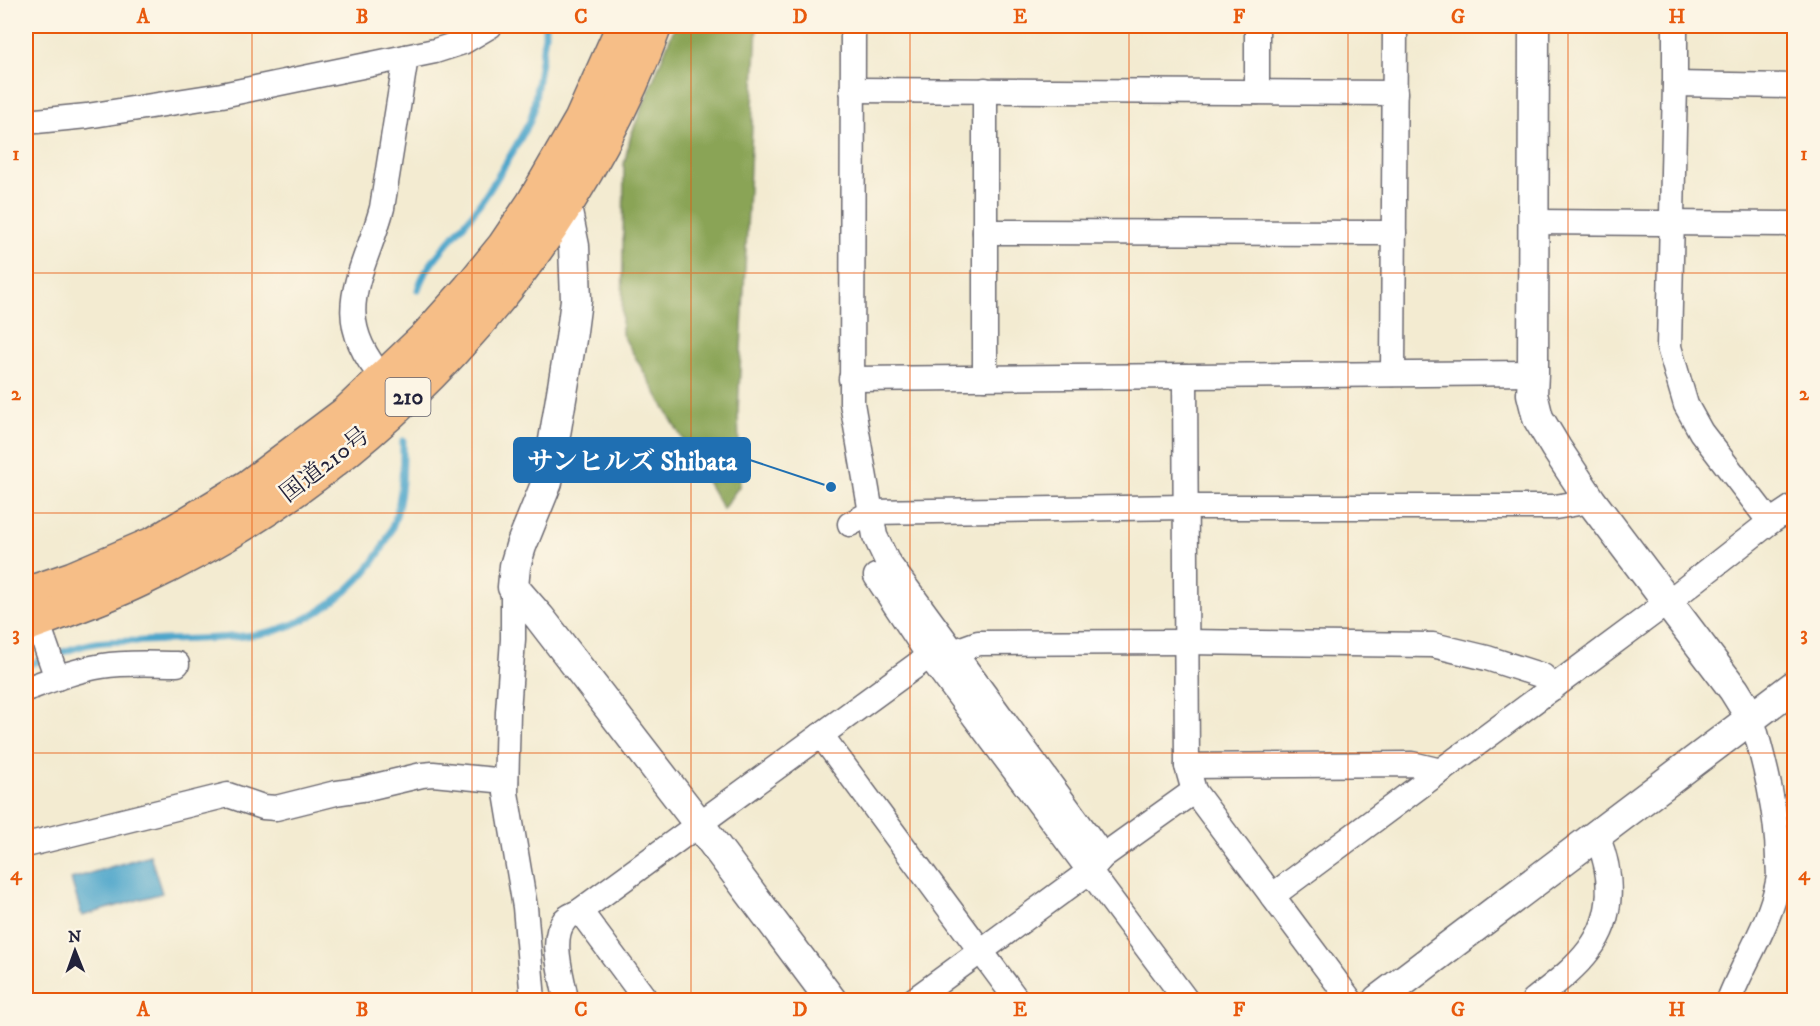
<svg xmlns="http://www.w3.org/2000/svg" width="1820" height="1026" font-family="'IM FELL DW Pica','Noto Serif JP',serif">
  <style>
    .forest { fill: #8aa456; stroke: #566348; stroke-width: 1.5 }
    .water { fill: #4ea6cb; stroke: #386483; stroke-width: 1.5 }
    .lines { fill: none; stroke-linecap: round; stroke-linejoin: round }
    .stream { stroke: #4ea6cb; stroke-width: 7 }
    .minor-casing { stroke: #6b6870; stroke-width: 27 }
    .tertiary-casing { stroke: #6b6870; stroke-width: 33 }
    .trunk-casing { stroke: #6b6870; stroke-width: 36 }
    .minor { stroke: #fff; stroke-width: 24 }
    .tertiary { stroke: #fff; stroke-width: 30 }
    .trunk { stroke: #f6be87; stroke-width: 33 }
    .grid { fill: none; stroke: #e8590c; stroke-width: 1.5; stroke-opacity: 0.55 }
    .labels { text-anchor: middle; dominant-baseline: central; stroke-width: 5; stroke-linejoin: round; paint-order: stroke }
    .shield { fill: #fcf5e5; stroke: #63616e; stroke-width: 1.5 }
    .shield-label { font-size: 22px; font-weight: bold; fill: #22223b }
    .street-label { font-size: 24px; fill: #22223b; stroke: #fcf5e5 }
    .leader { fill: none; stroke: #1f6fb2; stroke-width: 2 }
    .callout-dot { fill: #1f6fb2; stroke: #fcf5e5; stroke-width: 2 }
    .callout { fill: #1f6fb2; stroke: #1f6fb2; stroke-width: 2 }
    .callout-label { font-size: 26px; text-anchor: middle; font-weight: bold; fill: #fff }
    .neatline { fill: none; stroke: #e8590c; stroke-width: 2 }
    .grid-label { font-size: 20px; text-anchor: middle; font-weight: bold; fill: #e8590c }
  </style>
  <rect width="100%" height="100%" fill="#fcf5e5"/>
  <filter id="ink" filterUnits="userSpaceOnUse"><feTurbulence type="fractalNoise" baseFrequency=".0167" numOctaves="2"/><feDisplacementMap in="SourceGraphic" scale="12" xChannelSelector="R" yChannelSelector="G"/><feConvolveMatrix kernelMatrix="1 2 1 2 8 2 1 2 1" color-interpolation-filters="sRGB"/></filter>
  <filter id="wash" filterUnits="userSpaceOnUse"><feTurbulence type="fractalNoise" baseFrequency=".008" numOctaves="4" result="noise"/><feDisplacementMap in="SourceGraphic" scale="24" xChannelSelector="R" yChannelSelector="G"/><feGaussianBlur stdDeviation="1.35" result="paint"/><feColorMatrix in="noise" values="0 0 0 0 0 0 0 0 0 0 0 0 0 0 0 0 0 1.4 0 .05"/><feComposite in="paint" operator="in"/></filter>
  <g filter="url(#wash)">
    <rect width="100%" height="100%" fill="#f3ebd1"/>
    <polygon class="forest" points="675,26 757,26 738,411 740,485 723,509 622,334 624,164 631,135"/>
    <polygon class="water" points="150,855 162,893 82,916 71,879"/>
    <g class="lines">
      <g class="stream">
        <path d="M418,290c4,-23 41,-58 56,-78 21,-28 39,-60 56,-91l3,-10 12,-76v-9"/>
        <path d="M26,666c22,-8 45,-19 69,-23 15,-2 30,-2 46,-2 39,-2 79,-1 118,-7 57,-9 117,-57 135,-112 9,-26 9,-54 9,-81"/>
      </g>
    </g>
  </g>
  <g filter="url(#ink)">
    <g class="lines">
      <defs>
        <g id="minor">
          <polyline points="853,26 852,403 875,536 887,561 1103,856"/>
          <polyline points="1257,26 1257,92"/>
          <polyline points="1675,26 1675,84 1669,347 1686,405 1701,432 1770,522"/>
          <polyline points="1675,84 1794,86"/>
          <polyline points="852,90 1395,93"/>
          <polyline points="26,122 87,116 222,95 435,51 463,42 490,26"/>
          <polyline points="1534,222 1794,224"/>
          <polyline points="985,232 1394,233"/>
          <polyline points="1393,374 1395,26"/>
          <polyline points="1185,376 1187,766 1194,791 1350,1000"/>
          <path d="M383,378c-56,-64 -19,-103 -1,-170l24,-151"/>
          <polyline points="985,378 985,90"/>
          <polyline points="851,379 1533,373"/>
          <polyline points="850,524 872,512 1185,507 1555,507 1591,501"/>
          <polyline points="876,576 929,656 1186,1000"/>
          <polyline points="513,587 513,639 508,712 506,793 525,907 533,1000"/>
          <polyline points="37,621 57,678"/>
          <polyline points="953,652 978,643 1186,642 1433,645 1487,658 1543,676 1553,688"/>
          <path d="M26,689c25,-9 50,-19 76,-23 25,-4 50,-2 75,-2"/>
          <polyline points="821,735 1017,1000"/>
          <polyline points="1187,766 1412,764 1441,771"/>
          <polyline points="26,845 228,795 263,807 276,808 336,793 363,789 422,775 433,774 506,781"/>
          <polyline points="1272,896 1668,602 1770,522 1794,506"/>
          <polyline points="580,911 646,1000"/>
          <path d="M566,1000c-3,-22 -17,-60 -2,-79 3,-5 11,-7 16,-10l349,-255"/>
          <polyline points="914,1000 1090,871 1103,856 1194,791"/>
          <path d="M1534,1000c19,-15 40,-30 55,-50 26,-34 24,-76 8,-114"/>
          <path d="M1729,1000c15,-39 41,-76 49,-118 2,-8 0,-16 0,-23 -1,-48 -13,-95 -26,-140"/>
        </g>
        <g id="tertiary">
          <polyline points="1534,26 1533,373 1532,394 1538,418 1556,448 1591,501 1734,690 1752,719"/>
          <polyline points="562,188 574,246 576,300 571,339 547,482 521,546 515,566 513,587 540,618 699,824 831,1000"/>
          <polyline points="1378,1000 1794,686"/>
        </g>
        <g id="trunk">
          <polyline points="26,594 73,578 155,543 249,486 345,414 426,337 469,289 504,246 533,203 581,120 623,26"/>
          <path d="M26,625c38,-14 77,-27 114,-45 233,-109 425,-312 515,-554"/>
        </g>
      </defs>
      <use href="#minor" class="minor-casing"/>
      <use href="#tertiary" class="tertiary-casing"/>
      <use href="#trunk" class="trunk-casing"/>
      <use href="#minor" class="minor"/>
      <use href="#tertiary" class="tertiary"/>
      <use href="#trunk" class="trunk"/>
    </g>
  </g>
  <path class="grid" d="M252,26v974M472,26v974M691,26v974M910,26v974M1129,26v974M1348,26v974M1568,26v974M26,273h1768M26,513h1768M26,753h1768"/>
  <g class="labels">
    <rect class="shield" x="385.5" y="378" width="45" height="38" rx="4.5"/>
    <g class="shield-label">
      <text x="408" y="397">210</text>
    </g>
    <g class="street-label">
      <text transform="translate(325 465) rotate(-38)">国道210号</text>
    </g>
  </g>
  <path class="leader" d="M831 487L750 460"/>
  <circle class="callout-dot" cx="831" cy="487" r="6"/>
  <rect class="callout" x="514" y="438" width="236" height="44" rx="6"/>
  <g class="callout-label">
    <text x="632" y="470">サンヒルズ Shibata</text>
  </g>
  <rect width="1820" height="1026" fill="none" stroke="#fcf5e5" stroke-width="66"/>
  <g transform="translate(75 951) rotate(359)" stroke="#fcf5e5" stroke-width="4.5" paint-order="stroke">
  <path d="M0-4.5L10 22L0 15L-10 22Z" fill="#22223b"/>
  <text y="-9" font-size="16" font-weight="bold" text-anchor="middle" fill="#22223b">N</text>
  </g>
  <rect x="33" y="33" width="1754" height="960" class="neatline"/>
  <g class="grid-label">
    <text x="143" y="23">A</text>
    <text x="362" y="23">B</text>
    <text x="581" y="23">C</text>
    <text x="800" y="23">D</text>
    <text x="1020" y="23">E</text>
    <text x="1239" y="23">F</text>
    <text x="1458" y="23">G</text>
    <text x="1677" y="23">H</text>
    <text x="16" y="160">1</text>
    <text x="1804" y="160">1</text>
    <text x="16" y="400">2</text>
    <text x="1804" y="400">2</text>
    <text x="16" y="640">3</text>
    <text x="1804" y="640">3</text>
    <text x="16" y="880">4</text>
    <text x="1804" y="880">4</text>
    <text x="143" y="1016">A</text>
    <text x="362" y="1016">B</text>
    <text x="581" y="1016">C</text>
    <text x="800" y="1016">D</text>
    <text x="1020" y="1016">E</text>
    <text x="1239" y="1016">F</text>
    <text x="1458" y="1016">G</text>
    <text x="1677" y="1016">H</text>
  </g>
</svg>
